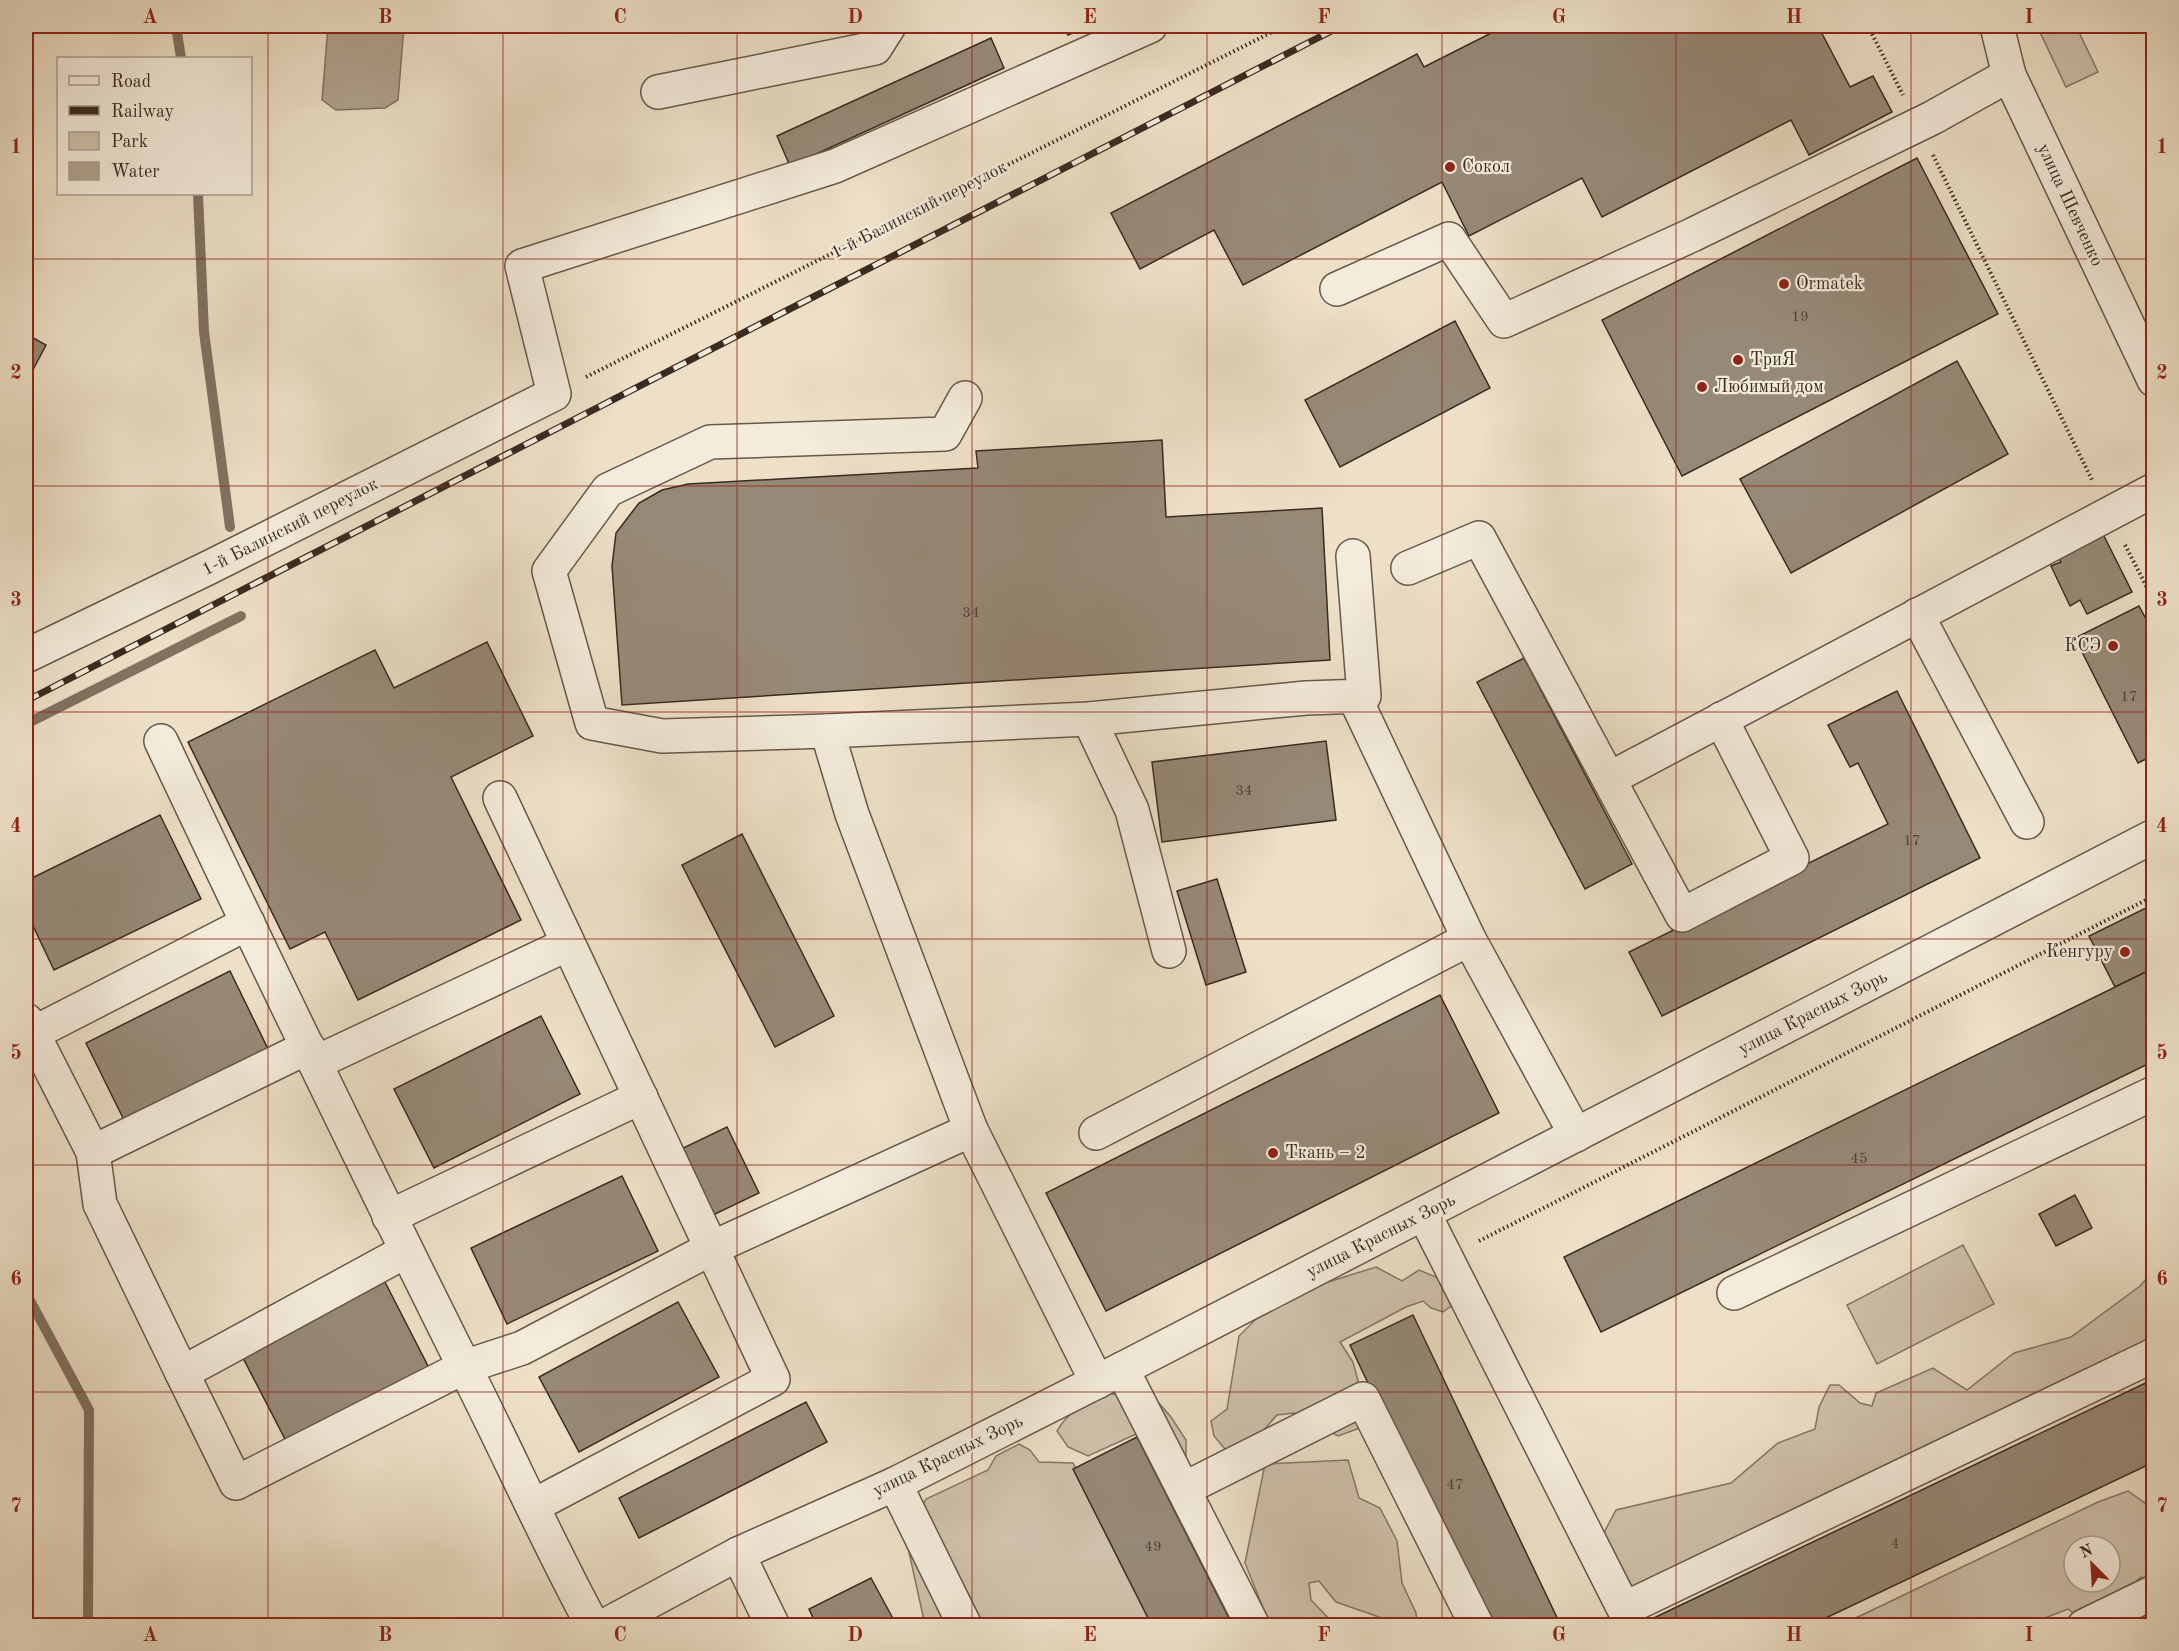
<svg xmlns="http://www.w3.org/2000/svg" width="2179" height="1651" font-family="'Old Standard TT',serif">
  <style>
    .green { fill: #cfc1ab; stroke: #847666; stroke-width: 1.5; fill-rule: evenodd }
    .water { fill: #b0a28e; stroke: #817262; stroke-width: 1.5 }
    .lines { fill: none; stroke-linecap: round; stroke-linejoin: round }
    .stream { stroke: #817262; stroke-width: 10 }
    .building { fill: #978977; stroke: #3a2b20; stroke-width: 1.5 }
    .minor-casing { stroke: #67584a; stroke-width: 36 }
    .path { stroke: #3a2b20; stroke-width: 4; stroke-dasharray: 1.5 3; stroke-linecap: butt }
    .minor { stroke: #f3ebdb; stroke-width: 33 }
    .rail-casing { stroke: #3a2b20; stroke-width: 7 }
    .rail { stroke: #f3ebdb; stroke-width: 4.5; stroke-dasharray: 14; stroke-linecap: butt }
    .grid { fill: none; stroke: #8f2418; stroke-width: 1.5; stroke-opacity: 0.55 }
    .poi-dot { fill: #8f2418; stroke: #f3ebdb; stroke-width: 2 }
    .labels { text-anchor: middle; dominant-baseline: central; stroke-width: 4.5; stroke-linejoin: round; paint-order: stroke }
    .number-label { font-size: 15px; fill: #514236 }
    .poi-label { font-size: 18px; fill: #3a2b20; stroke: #f3ebdb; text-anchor: start }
    .street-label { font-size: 18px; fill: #3a2b20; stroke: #f3ebdb }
    .neatline { fill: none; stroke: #8f2418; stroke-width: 2 }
    .grid-label { font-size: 20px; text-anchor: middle; font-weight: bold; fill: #8f2418 }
  </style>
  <rect width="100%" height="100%" fill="#ede0c7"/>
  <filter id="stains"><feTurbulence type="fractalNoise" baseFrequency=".00333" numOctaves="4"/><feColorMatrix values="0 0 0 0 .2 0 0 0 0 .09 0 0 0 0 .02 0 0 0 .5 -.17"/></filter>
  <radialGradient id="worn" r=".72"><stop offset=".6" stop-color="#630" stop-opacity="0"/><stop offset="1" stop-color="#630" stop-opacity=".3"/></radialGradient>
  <g class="green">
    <polygon points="2037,26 2076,26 2098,72 2066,87"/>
    <polygon points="1963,1245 1994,1304 1877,1364 1847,1305"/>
    <polygon points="1376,1267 1402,1281 1419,1270 1443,1280 1454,1296 1451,1306 1443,1312 1431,1308 1423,1301 1406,1307 1340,1342 1353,1362 1363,1399 1360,1428 1338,1436 1294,1413 1277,1415 1263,1431 1230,1455 1214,1436 1211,1421 1227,1409 1239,1336 1257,1318 1325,1283"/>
    <polygon points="2153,1271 2153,1353 1624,1609 1597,1546 1616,1510 1731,1483 1778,1443 1815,1429 1819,1407 1830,1385 1839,1385 1860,1403 1872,1406 1876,1393 1933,1368 1967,1390 2014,1353 2071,1337 2140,1286"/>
    <path d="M1107,1393l51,9 13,15 15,23v18l-16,-6 -15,-23 -21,6 -46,21 -20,-9 -11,-16c12,-21 29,-28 50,-38z"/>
    <polygon points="1019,1444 1030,1450 1039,1462 1073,1463 1156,1625 925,1625 907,1543 916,1515 926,1499 988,1470 996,1456"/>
    <polygon points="1348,1460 1359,1498 1380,1508 1397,1541 1402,1583 1416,1613 1417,1622 1402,1625 1336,1602 1319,1581 1309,1583 1311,1600 1335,1625 1270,1625 1245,1563 1265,1464"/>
    <path d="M2128,1491l25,18v72l-12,-4 -16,14 12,15 3,19h-52v-1l-20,-15 -41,16 -188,1 259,-124zM2074,1546h36v36h-36z"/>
  </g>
  <polygon class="water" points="328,26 404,26 398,100 385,108 336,110 322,100"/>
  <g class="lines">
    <g class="stream">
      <polyline points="176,26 181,58"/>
      <polyline points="198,194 204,332 230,527"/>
      <polyline points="26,724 241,616"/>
      <polyline points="26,1293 89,1410 88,1626"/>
    </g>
  </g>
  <g class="building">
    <polygon points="1064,26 1089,26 1068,35"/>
    <polygon points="1505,26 1818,26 1850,87 1873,76 1892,112 1809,155 1791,120 1602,217 1582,178 1469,236 1442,182 1243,285 1214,230 1140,269 1111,213 1417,54 1424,67"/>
    <polygon points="991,38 1004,68 790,166 777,136"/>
    <polygon points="1917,158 1998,314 1682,476 1602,320"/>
    <polygon points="1455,321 1490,388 1340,467 1305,400"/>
    <polygon points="26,334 46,345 26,383"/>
    <polygon points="1957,361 2008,454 1791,573 1740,479"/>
    <polygon points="1162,440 1166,517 1322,508 1330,660 622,705 612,566 616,533 639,503 662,490 688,484 978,468 976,451"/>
    <polygon points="2100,528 2132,592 2087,614 2080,600 2070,606 2051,566 2061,562 2055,550"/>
    <polygon points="2139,606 2154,634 2154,755 2138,763 2075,638"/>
    <polygon points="487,642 533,736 451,777 521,920 358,1000 325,932 290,949 188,742 375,650 394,688"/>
    <polygon points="1524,658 1632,864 1585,889 1477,682"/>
    <polygon points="1897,691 1980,858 1662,1016 1629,952 1888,824 1858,763 1850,767 1828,725"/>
    <polygon points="1326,741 1336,820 1162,842 1152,762"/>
    <polygon points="160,815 201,899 54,970 26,911 26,881"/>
    <polygon points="742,834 834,1016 775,1047 682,865"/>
    <polygon points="1217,879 1246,972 1206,985 1177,891"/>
    <polygon points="2154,904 2154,968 2115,987 2089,936"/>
    <polygon points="2154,968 2154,1061 1601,1332 1564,1257"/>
    <polygon points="230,971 269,1051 125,1122 86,1043"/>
    <polygon points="1440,995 1499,1113 1106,1311 1046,1193"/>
    <polygon points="541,1016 580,1094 434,1168 394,1089"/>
    <polygon points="727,1127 759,1193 713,1215 681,1149"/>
    <polygon points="622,1176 658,1251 507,1324 471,1248"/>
    <polygon points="2075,1195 2092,1228 2056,1246 2039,1214"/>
    <polygon points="385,1282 429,1368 286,1441 242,1356"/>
    <polygon points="678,1302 719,1377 579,1452 539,1377"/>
    <polygon points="1413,1315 1561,1626 1483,1626 1350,1345"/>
    <polygon points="2154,1379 2154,1462 1809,1626 1637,1626"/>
    <polygon points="806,1402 827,1442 639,1538 619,1498"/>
    <polygon points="1137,1437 1233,1626 1152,1626 1073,1469"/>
    <polygon points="871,1578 897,1626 817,1626 809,1609"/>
  </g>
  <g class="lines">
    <defs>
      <g id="minor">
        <polyline points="1997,26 2009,75 2154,380"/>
        <polyline points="658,92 875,48 889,26"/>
        <polyline points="1337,289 1449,239 1504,321 1692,235 1932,118 2009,75"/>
        <polyline points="1408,568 1479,538 1682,915 1792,858 1721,719"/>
        <polyline points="1917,615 2027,822"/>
        <polyline points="26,656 208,568 554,394 522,266 835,166 1150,26"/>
        <polyline points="1089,719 1132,810 1169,951"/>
        <polyline points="827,731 662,736 592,723 549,571 608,490 710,442 945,434 965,398"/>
        <path d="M161,741c102,216 206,431 313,645 40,80 76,161 119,240"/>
        <polyline points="1609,779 2154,490"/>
        <polyline points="500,798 773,1379 533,1506"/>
        <polyline points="1469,939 1576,1135"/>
        <polyline points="26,1020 93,1152 308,1047"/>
        <polyline points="32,1034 248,923"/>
        <polyline points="315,1063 568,944"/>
        <polyline points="1096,1133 1469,939 1354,696"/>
        <polyline points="93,1152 100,1204 182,1373 406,1251"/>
        <polyline points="1424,1214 1624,1609 2154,1355"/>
        <polyline points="389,1217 641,1097"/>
        <polyline points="1734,1293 2154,1093"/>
        <polyline points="1122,1369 1253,1626"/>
        <polyline points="182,1373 236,1483 464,1367 522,1348 712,1248 971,1130"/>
        <polyline points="1097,1382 971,1130 852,814 827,731 1089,719 1306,698 1364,696 1353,556"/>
        <polyline points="895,1484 965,1626"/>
        <polyline points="1184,1489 1363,1399 1477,1626"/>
        <polyline points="738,1554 773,1626"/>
        <polyline points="604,1626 738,1554 895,1484 1122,1369 2154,836"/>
        <polyline points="2084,1626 2154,1592"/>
      </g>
    </defs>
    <use href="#minor" class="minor-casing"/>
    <g class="path">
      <polyline points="1868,26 1903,95"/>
      <polyline points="1933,155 2093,482"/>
      <polyline points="586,377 1284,26"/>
      <polyline points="2125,545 2154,601"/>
      <polyline points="1479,1241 2154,896"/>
    </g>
    <use href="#minor" class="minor"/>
    <defs>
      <polyline id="rail" points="26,701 1341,26"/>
    </defs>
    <use href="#rail" class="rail-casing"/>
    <use href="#rail" class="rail"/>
  </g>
  <path class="grid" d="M268,26v1600M503,26v1600M737,26v1600M972,26v1600M1207,26v1600M1442,26v1600M1676,26v1600M1911,26v1600M26,259h2128M26,486h2128M26,712h2128M26,939h2128M26,1165h2128M26,1392h2128"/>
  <g class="poi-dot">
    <circle cx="1450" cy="167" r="6"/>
    <circle cx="1784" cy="284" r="6"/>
    <circle cx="1738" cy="360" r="6"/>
    <circle cx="1702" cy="387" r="6"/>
    <circle cx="2113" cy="646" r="6"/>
    <circle cx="2125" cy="952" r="6"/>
    <circle cx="1273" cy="1153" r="6"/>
  </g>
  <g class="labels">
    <g class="number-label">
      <text x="1800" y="317">19</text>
      <text x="971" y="613">34</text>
      <text x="2129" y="697">17</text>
      <text x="1244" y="791">34</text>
      <text x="1912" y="841">17</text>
      <text x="1859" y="1159">45</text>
      <text x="1455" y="1485">47</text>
      <text x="1895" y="1544">4</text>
      <text x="1153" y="1547">49</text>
    </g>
    <g class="poi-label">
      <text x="1462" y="167">Сокол</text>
      <text x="1796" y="284">Ormatek</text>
      <text x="1750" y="360">ТриЯ</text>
      <text x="1714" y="387">Любимый дом</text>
      <text x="2101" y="646" text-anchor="end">КСЭ</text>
      <text x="2113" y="952" text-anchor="end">Кенгуру</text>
      <text x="1285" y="1153">Ткань – 2</text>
    </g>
    <g class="street-label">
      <text transform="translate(2070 205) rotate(65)">улица Шевченко</text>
      <text transform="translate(919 210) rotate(-27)">1-й Балинский переулок</text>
      <text transform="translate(290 527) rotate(-27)">1-й Балинский переулок</text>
      <text transform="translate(1813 1013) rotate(-27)">улица Красных Зорь</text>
      <text transform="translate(1381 1236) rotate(-27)">улица Красных Зорь</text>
      <text transform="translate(948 1456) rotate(-26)">улица Красных Зорь</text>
    </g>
  </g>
  <rect width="2179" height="1651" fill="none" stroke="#ede0c7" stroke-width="66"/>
  <rect x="57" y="57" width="195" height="138" fill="#f3ebdb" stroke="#a99e90" stroke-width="1.5"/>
  <rect x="69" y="76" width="30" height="9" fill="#f3ebdb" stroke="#a99e90" stroke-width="1.5"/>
  <text x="111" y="87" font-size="18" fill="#3a2b20">Road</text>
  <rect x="69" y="106" width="30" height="9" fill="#3a2b20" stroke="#a99e90" stroke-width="1.5"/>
  <text x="111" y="117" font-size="18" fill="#3a2b20">Railway</text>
  <rect x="69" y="132" width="30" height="18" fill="#cfc1ab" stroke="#a99e90" stroke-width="1.5"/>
  <text x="111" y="147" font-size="18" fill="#3a2b20">Park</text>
  <rect x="69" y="162" width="30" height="18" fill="#b0a28e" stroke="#a99e90" stroke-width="1.5"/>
  <text x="111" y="177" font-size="18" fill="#3a2b20">Water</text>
  <g transform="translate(2092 1564) rotate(336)"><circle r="28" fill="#f3ebdb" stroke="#a99e90" stroke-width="1.5"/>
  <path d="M0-4.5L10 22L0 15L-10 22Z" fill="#8f2418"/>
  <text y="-9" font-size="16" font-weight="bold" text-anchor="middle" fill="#3a2b20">N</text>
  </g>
  <rect x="33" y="33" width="2113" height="1585" class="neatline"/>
  <g class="grid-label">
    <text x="150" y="23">A</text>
    <text x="385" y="23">B</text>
    <text x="620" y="23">C</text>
    <text x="855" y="23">D</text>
    <text x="1090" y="23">E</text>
    <text x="1324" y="23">F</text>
    <text x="1559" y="23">G</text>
    <text x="1794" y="23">H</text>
    <text x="2029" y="23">I</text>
    <text x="16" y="153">1</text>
    <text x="2162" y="153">1</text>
    <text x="16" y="379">2</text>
    <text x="2162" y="379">2</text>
    <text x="16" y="606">3</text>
    <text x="2162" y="606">3</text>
    <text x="16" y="832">4</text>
    <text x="2162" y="832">4</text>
    <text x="16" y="1059">5</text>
    <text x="2162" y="1059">5</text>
    <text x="16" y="1285">6</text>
    <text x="2162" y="1285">6</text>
    <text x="16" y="1512">7</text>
    <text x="2162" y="1512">7</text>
    <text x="150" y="1641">A</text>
    <text x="385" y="1641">B</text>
    <text x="620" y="1641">C</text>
    <text x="855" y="1641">D</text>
    <text x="1090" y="1641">E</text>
    <text x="1324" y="1641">F</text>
    <text x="1559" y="1641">G</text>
    <text x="1794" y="1641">H</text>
    <text x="2029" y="1641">I</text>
  </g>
  <rect width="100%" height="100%" filter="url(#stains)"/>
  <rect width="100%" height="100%" fill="url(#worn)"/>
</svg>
